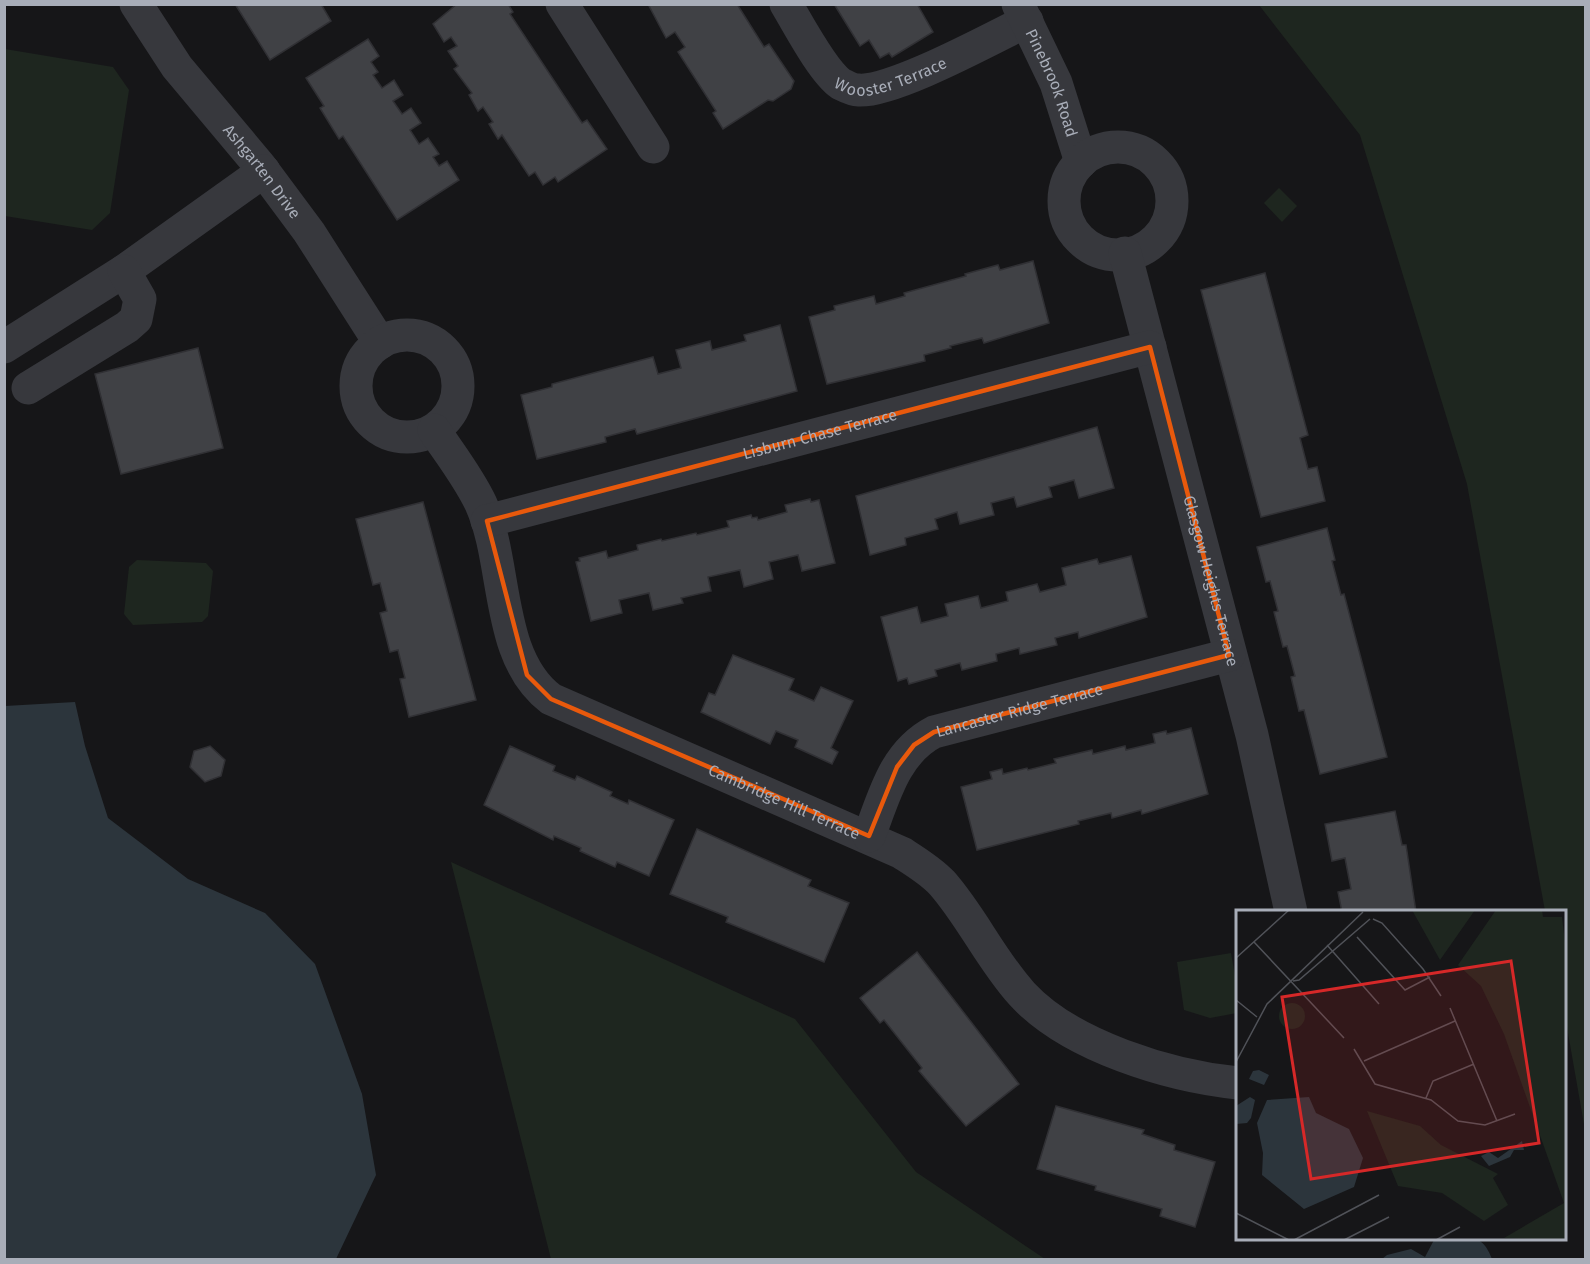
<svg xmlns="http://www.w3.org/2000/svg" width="1590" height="1264" font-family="'Fira Sans',sans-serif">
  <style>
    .green { fill: #1e261f }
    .water { fill: #2c353c }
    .building { fill: #404145; stroke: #303034; stroke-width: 1.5 }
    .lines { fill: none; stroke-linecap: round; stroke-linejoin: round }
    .minor { stroke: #37383d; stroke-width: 33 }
    .marked { fill: none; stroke: #e8590c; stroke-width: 4.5; stroke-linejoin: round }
    .labels { text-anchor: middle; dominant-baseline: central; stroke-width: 5; stroke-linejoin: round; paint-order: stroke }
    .street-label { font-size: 16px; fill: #a8adb8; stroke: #111113 }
    .inset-road { fill: none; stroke: #505258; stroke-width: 1.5 }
    .view { fill: #d62828; fill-opacity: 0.15; stroke: #d62828; stroke-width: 3 }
    .inset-edge { fill: none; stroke: #a8adb8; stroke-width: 3 }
  </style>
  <rect width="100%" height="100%" fill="#161618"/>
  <g class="green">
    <polygon points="1259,5 1585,5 1585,1130 1565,1016 1564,912 1545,911 1467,484 1360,135"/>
    <polygon points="5,49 113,67 129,90 110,213 92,230 5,216"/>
    <polygon points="1279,188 1297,206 1282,222 1264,203"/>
    <polygon points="137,560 206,563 213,571 208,616 202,622 133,625 124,614 129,567"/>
    <polygon points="451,862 795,1019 916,1172 1045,1259 551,1259"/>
    <polygon points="1231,953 1237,987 1237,1013 1210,1018 1184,1010 1177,962"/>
  </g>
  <g class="water">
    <polygon points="75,702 85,746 108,818 188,879 265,913 315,964 362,1094 376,1175 336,1259 5,1259 5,706"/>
    <path d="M1444,1238c25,0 38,-6 48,21h-110l5,-4 24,-6 14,8 9,-17z"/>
  </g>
  <g class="building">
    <polygon points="235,4 321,4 331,21 270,60"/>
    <polygon points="457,4 508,4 513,12 510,14 582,123 587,120 607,149 558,182 555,177 543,185 535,172 529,176 502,135 498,139 489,124 493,122 483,107 478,111 469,95 472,93 454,69 458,66 448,51 457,46 451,37 444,42 433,24"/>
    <polygon points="648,4 737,4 764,47 769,44 794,81 791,89 773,101 768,100 723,129 713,113 716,111 678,52 685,47 675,32 666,38"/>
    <polygon points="834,4 917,4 933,32 892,57 889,53 880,58 869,40 860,46"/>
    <polygon points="368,39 379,56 371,62 378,72 373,75 382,88 394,80 403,95 393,101 402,114 411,108 421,123 410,130 419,144 428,138 439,154 433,157 439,166 447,161 459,180 397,220 343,136 339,139 320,108 324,106 306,78"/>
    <polygon points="1033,261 1049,323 984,343 982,338 950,346 951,348 924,355 925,361 827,384 809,317 835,310 834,306 874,296 876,304 905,296 904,293 966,276 965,274 998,265 1000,270"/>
    <polygon points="1265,273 1308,435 1300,438 1308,469 1317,467 1325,501 1261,517 1201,290"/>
    <polygon points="780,325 797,391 637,434 635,429 605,437 606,442 537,459 521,395 552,387 552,384 653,357 658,374 681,368 676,350 710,341 712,350 746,341 744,335"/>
    <polygon points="198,348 223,448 121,474 95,374"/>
    <polygon points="1097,427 1114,488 1079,498 1074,480 1049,487 1052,497 1017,507 1014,497 991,503 994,515 960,524 957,512 935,519 938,529 905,538 906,545 870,555 856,496"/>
    <polygon points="810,499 811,502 819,500 835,563 802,571 798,555 769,562 773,579 744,587 740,570 708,577 711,591 681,598 683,603 653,610 649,593 619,600 622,613 591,621 576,562 580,561 579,558 606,551 608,558 638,550 637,545 661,539 662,541 696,533 697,535 729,527 727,521 751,515 752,518 757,517 758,520 787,512 785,505"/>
    <polygon points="423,502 476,700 409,717 400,679 405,678 398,650 390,652 380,613 387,611 380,583 373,585 356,519"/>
    <polygon points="1327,528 1335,560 1332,561 1341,595 1344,594 1387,757 1320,774 1304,710 1299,711 1291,677 1295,676 1287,646 1283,647 1274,612 1278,611 1270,581 1266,582 1257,547"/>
    <polygon points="1131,556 1147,617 1079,638 1078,632 1055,638 1057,645 1020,654 1019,648 996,654 997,661 962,670 960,663 935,670 937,676 909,684 907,678 898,681 881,617 917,607 921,623 948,616 945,604 978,596 981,608 1008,601 1006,592 1037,584 1040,592 1066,585 1062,568 1097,559 1099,564"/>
    <polygon points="733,655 794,679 789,690 814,701 821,687 853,701 831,748 838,752 832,764 795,747 798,740 776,731 770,744 701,712 709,693 715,695"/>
    <polygon points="1191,728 1208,794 1142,814 1141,810 1112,818 1111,813 1078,821 1079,824 977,850 961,787 992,779 990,772 1002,769 1003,774 1027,768 1028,770 1056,763 1054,759 1092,750 1093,754 1125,746 1126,750 1155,743 1153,734 1166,731 1167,734"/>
    <polygon points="210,746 225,760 221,776 205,782 190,767 194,751"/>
    <polygon points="510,746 555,766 553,771 575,780 577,776 612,792 610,796 628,804 629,800 674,820 649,876 617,862 615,867 580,851 581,848 554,836 553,840 484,805"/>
    <polygon points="1395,811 1402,845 1406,845 1416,912 1342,912 1338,892 1351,889 1345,858 1332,861 1325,824"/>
    <polygon points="697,829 811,880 808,886 849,903 824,962 726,922 728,917 670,894"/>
    <polygon points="917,952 1019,1084 966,1126 919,1071 922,1068 884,1020 880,1023 860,998"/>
    <polygon points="1056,1106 1144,1130 1142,1134 1175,1145 1174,1150 1215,1162 1195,1227 1160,1216 1162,1209 1095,1190 1096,1186 1037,1169"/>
  </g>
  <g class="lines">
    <g class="minor">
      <path id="s1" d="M136,4l41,63 83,99 49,66 71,111"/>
      <polyline points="562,4 653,147"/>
      <path id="s2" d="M786,4c12,20 37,68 55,80 4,2 12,6 17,6 34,3 134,-52 169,-69"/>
      <path id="s3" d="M1018,4l38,79 25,79"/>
      <circle cx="1118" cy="201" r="54"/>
      <path id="s4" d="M1125,253l127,482 39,177"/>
      <circle cx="407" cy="386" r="51"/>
      <polyline points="4,347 124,271 264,171"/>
      <polyline points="28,388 127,327 136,319 140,299 124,271"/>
      <path id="s5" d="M434,430c16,24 35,48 47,74 27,60 14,153 70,195l351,154c14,9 29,18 40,30 30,34 49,77 80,111 48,52 147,82 216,89"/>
      <path id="s6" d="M487,521l663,-174"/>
      <path id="s7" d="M869,836c15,-39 25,-83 65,-104l295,-77"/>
    </g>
  </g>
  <path class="marked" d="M1150,347l79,308 -295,77 -20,13 -17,22 -28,69 -318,-137 -24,-24 -40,-154z"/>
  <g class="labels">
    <g class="street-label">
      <text stroke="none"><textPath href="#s2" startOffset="150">Wooster Terrace</textPath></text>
      <text stroke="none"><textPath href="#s3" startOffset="86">Pinebrook Road</textPath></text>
      <text stroke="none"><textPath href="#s1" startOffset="210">Ashgarten Drive</textPath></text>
      <text stroke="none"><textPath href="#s6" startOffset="344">Lisburn Chase Terrace</textPath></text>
      <text stroke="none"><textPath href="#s4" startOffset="339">Glasgow Heights Terrace</textPath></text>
      <text stroke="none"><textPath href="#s7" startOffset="214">Lancaster Ridge Terrace</textPath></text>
      <text stroke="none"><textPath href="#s5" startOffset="554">Cambridge Hill Terrace</textPath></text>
    </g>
  </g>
  <g transform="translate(1236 910)">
    <rect width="330" height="330" fill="#161618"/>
    <path d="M176,0h63l-35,50zM260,0h46l1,7h19l4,34v289l-62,-2 60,-35 -60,-169 -23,-48 -23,-21zM43 106a13 13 0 1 1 26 0a13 13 0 1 1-26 0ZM131,201l53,15 21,19 57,29 -5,4 15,27 -24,16 -42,-28 -44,-7z" fill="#1e261f"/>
    <path d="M23,160l10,5 -5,10 -15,-6 4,-8zM14,187l5,3 -4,18 -4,5 -11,1v-18zM73,187l7,16 33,16 14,29 -9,29 -50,22 -42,-34 1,-22 -6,-30 10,-23zM286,231l2,9h-10l-4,7 -21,9 -8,-10 8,-4 9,6z" fill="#2c353c"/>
    <path class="inset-road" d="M137,9l9,4 41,46 18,27M121,27l48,53 25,-13M18,32l90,96M91,35l52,59M0,48l53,-48M57,71l6,-1 71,-61M0,90l21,17M214,98l47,113M118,139l21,35 56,16 27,21 27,4 30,-11M128,151l91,-40M0,152l31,-58 96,-92M190,188l7,-17 41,-17M0,303l53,27M58,330l85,-45M108,330l45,-23M200,330l24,-13"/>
    <path class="view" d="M275,51l28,182 -228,36 -29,-182z"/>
    <rect width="330" height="330" class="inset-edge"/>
  </g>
  <rect width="1590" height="1264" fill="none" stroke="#a8adb8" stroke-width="12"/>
</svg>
